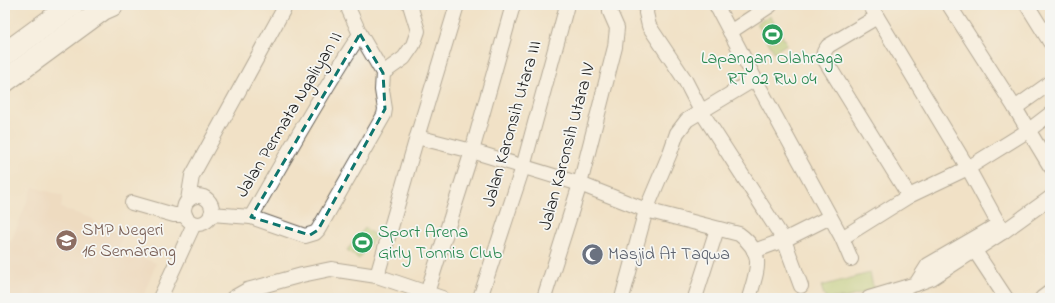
<svg xmlns="http://www.w3.org/2000/svg" width="1055" height="303" font-family="'Indie Flower',sans-serif">
  <style>
    .built { fill: #ebd2b9 }
    .green { fill: #abcc74; stroke: #647448 }
    .lines { fill: none; stroke-linecap: round; stroke-linejoin: round }
    .street-casing { stroke: #676158; stroke-width: 16 }
    .highway-casing { stroke: #676158; stroke-width: 24 }
    .street { stroke: #fff; stroke-width: 14 }
    .highway { stroke: #fff; stroke-width: 22 }
    .marked { fill: none; stroke: #0f766e; stroke-width: 3; stroke-dasharray: 8 5; stroke-linejoin: round }
    .labels { text-anchor: middle; dominant-baseline: central; stroke-width: 3.5; stroke-linejoin: round; paint-order: stroke }
    .leisure-label { font-size: 18px; fill: #27864d; stroke: #f6f6f2 }
    .street-label { font-size: 18px; fill: #1c1c1c; stroke: #f6f6f2 }
    .education-label { font-size: 18px; fill: #785e54; stroke: #f6f6f2; text-anchor: start }
    .worship-label { font-size: 18px; fill: #5b616d; stroke: #f6f6f2; text-anchor: start }
  </style>
  <rect width="100%" height="100%" fill="#f6f6f2"/>
  <filter id="ink" filterUnits="userSpaceOnUse"><feTurbulence type="fractalNoise" baseFrequency=".025" numOctaves="2"/><feDisplacementMap in="SourceGraphic" scale="8" xChannelSelector="R" yChannelSelector="G"/><feConvolveMatrix kernelMatrix="1 2 1 2 8 2 1 2 1" color-interpolation-filters="sRGB"/></filter>
  <filter id="wash" filterUnits="userSpaceOnUse"><feTurbulence type="fractalNoise" baseFrequency=".012" numOctaves="4" result="noise"/><feDisplacementMap in="SourceGraphic" scale="16" xChannelSelector="R" yChannelSelector="G"/><feGaussianBlur stdDeviation="0.9" result="paint"/><feColorMatrix in="noise" values="0 0 0 0 0 0 0 0 0 0 0 0 0 0 0 0 0 1.4 0 .05"/><feComposite in="paint" operator="in"/></filter>
  <g filter="url(#wash)">
    <rect width="100%" height="100%" fill="#f1e1c6"/>
    <polygon class="built" points="33,187 63,196 61,208 93,219 96,224 123,235 118,248 156,263 143,298 5,298 5,240 11,242"/>
    <g class="green">
      <polygon points="770,16 787,44 774,52 757,23"/>
      <polygon points="365,228 376,236 359,259 347,250"/>
      <polygon points="870,273 874,290 845,298 825,298 821,286"/>
    </g>
  </g>
  <g filter="url(#ink)">
    <g class="lines">
      <defs>
        <g id="street">
          <polyline points="647,5 646,13 649,26 685,80 701,111 784,240 801,286"/>
          <polyline points="870,5 968,168 1003,232"/>
          <polyline points="949,5 1015,108 1050,166"/>
          <polyline points="1027,5 1050,42"/>
          <polyline points="877,17 828,46 824,52 823,57 909,196"/>
          <polyline points="730,32 771,5"/>
          <polyline points="383,73 404,58 413,45 418,31 410,5"/>
          <polyline points="755,79 842,238 851,259"/>
          <polyline points="1015,108 1050,83"/>
          <path d="M417,137l55,14 108,33 66,26 93,24c27,20 18,36 10,64"/>
          <circle cx="198" cy="210" r="14"/>
          <polyline points="188,200 192,176 286,5"/>
          <polyline points="132,203 174,215 185,215"/>
          <polyline points="211,214 251,217 305,236 315,233 318,230 384,115 385,109 382,90 383,73 360,34"/>
          <path d="M251,217c35,-62 70,-123 109,-183l-11,-24"/>
          <polyline points="842,238 909,196 968,168 1029,130 1050,114"/>
          <polyline points="754,251 784,240 830,217"/>
          <polyline points="975,251 1006,298"/>
          <polyline points="377,276 417,137 457,5"/>
          <polyline points="916,284 928,265 999,224"/>
          <polyline points="427,293 472,151 513,5"/>
          <polyline points="160,298 194,224"/>
          <polyline points="233,298 247,290 302,275 331,269 377,276 442,298"/>
          <polyline points="480,298 523,167 567,5"/>
          <polyline points="544,298 580,184 615,47 617,28 610,12 610,5"/>
          <polyline points="622,298 646,210 670,153 677,133 687,120 755,79 716,5"/>
          <polyline points="695,298 717,229"/>
          <polyline points="869,298 916,284 932,278 1003,232 1050,198"/>
          <polyline points="1042,298 1050,292"/>
        </g>
        <g id="highway">
          <polyline points="5,54 72,5"/>
          <polyline points="5,81 103,9 112,5"/>
        </g>
      </defs>
      <use href="#street" class="street-casing"/>
      <use href="#highway" class="highway-casing"/>
      <use href="#street" class="street"/>
      <use href="#highway" class="highway"/>
    </g>
  </g>
  <path d="M0 0H1055V303H0ZM360,34l23,39 2,36 -67,121 -8,5 -59,-18z" fill="#f1e1c6" fill-opacity=".55" fill-rule="evenodd"/>
  <path class="marked" d="M360,34l23,39 2,36 -67,121 -8,5 -59,-18z"/>
  <defs>
    <symbol id="stadium-disc" viewBox="-11 -11 22 22"><circle r="9.5" fill="#2e9e5b" stroke="#f6f6f2"/><path d="M0-5a6.5 5 0 1 0 0 10a6.5 5 0 1 0 0-10ZM-3.5-1.8h7v3.6h-7Z" fill="#fff"/></symbol>
    <symbol id="school-disc" viewBox="-11 -11 22 22"><circle r="9.5" fill="#8d6e63" stroke="#f6f6f2"/><path d="M0-5L7-2L0 1L-7-2ZM-4 1L0 2.5L4 1V4Q0 6-4 4Z" fill="#fff"/></symbol>
    <symbol id="mosque-disc" viewBox="-11 -11 22 22"><circle r="9.5" fill="#6b7280" stroke="#f6f6f2"/><path d="M3.5-4.9A6 6 0 1 0 3.5 4.9A5 5 0 1 1 3.5-4.9Z" fill="#fff"/></symbol>
  </defs>
  <g fill-rule="evenodd">
    <use href="#stadium-disc" x="760" y="22" width="25" height="25"/>
    <use href="#school-disc" x="54" y="228" width="25" height="25"/>
    <use href="#stadium-disc" x="350" y="230" width="25" height="25"/>
    <use href="#mosque-disc" x="580" y="242" width="25" height="25"/>
  </g>
  <g class="labels">
    <g class="leisure-label">
      <text x="772" y="59">Lapangan Olahraga<tspan x="772" dy="21">RT 02 RW 04</tspan></text>
      <text x="378" y="233" text-anchor="start">Sport Arena<tspan x="378" dy="21">Girly Tonnis Club</tspan></text>
    </g>
    <g class="street-label">
      <text transform="translate(290 115) rotate(-59)">Jalan Permata Ngaliyan II</text>
      <text transform="translate(513 124) rotate(-74)">Jalan Karonsih Utara III</text>
      <text transform="translate(568 147) rotate(-75)">Jalan Karonsih Utara IV</text>
    </g>
    <g class="education-label">
      <text x="82" y="231">SMP Negeri<tspan x="82" dy="21">16 Semarang</tspan></text>
    </g>
    <g class="worship-label">
      <text x="608" y="255">Masjid At Taqwa</text>
    </g>
  </g>
  <rect width="1055" height="303" fill="none" stroke="#f6f6f2" stroke-width="20"/>
</svg>
